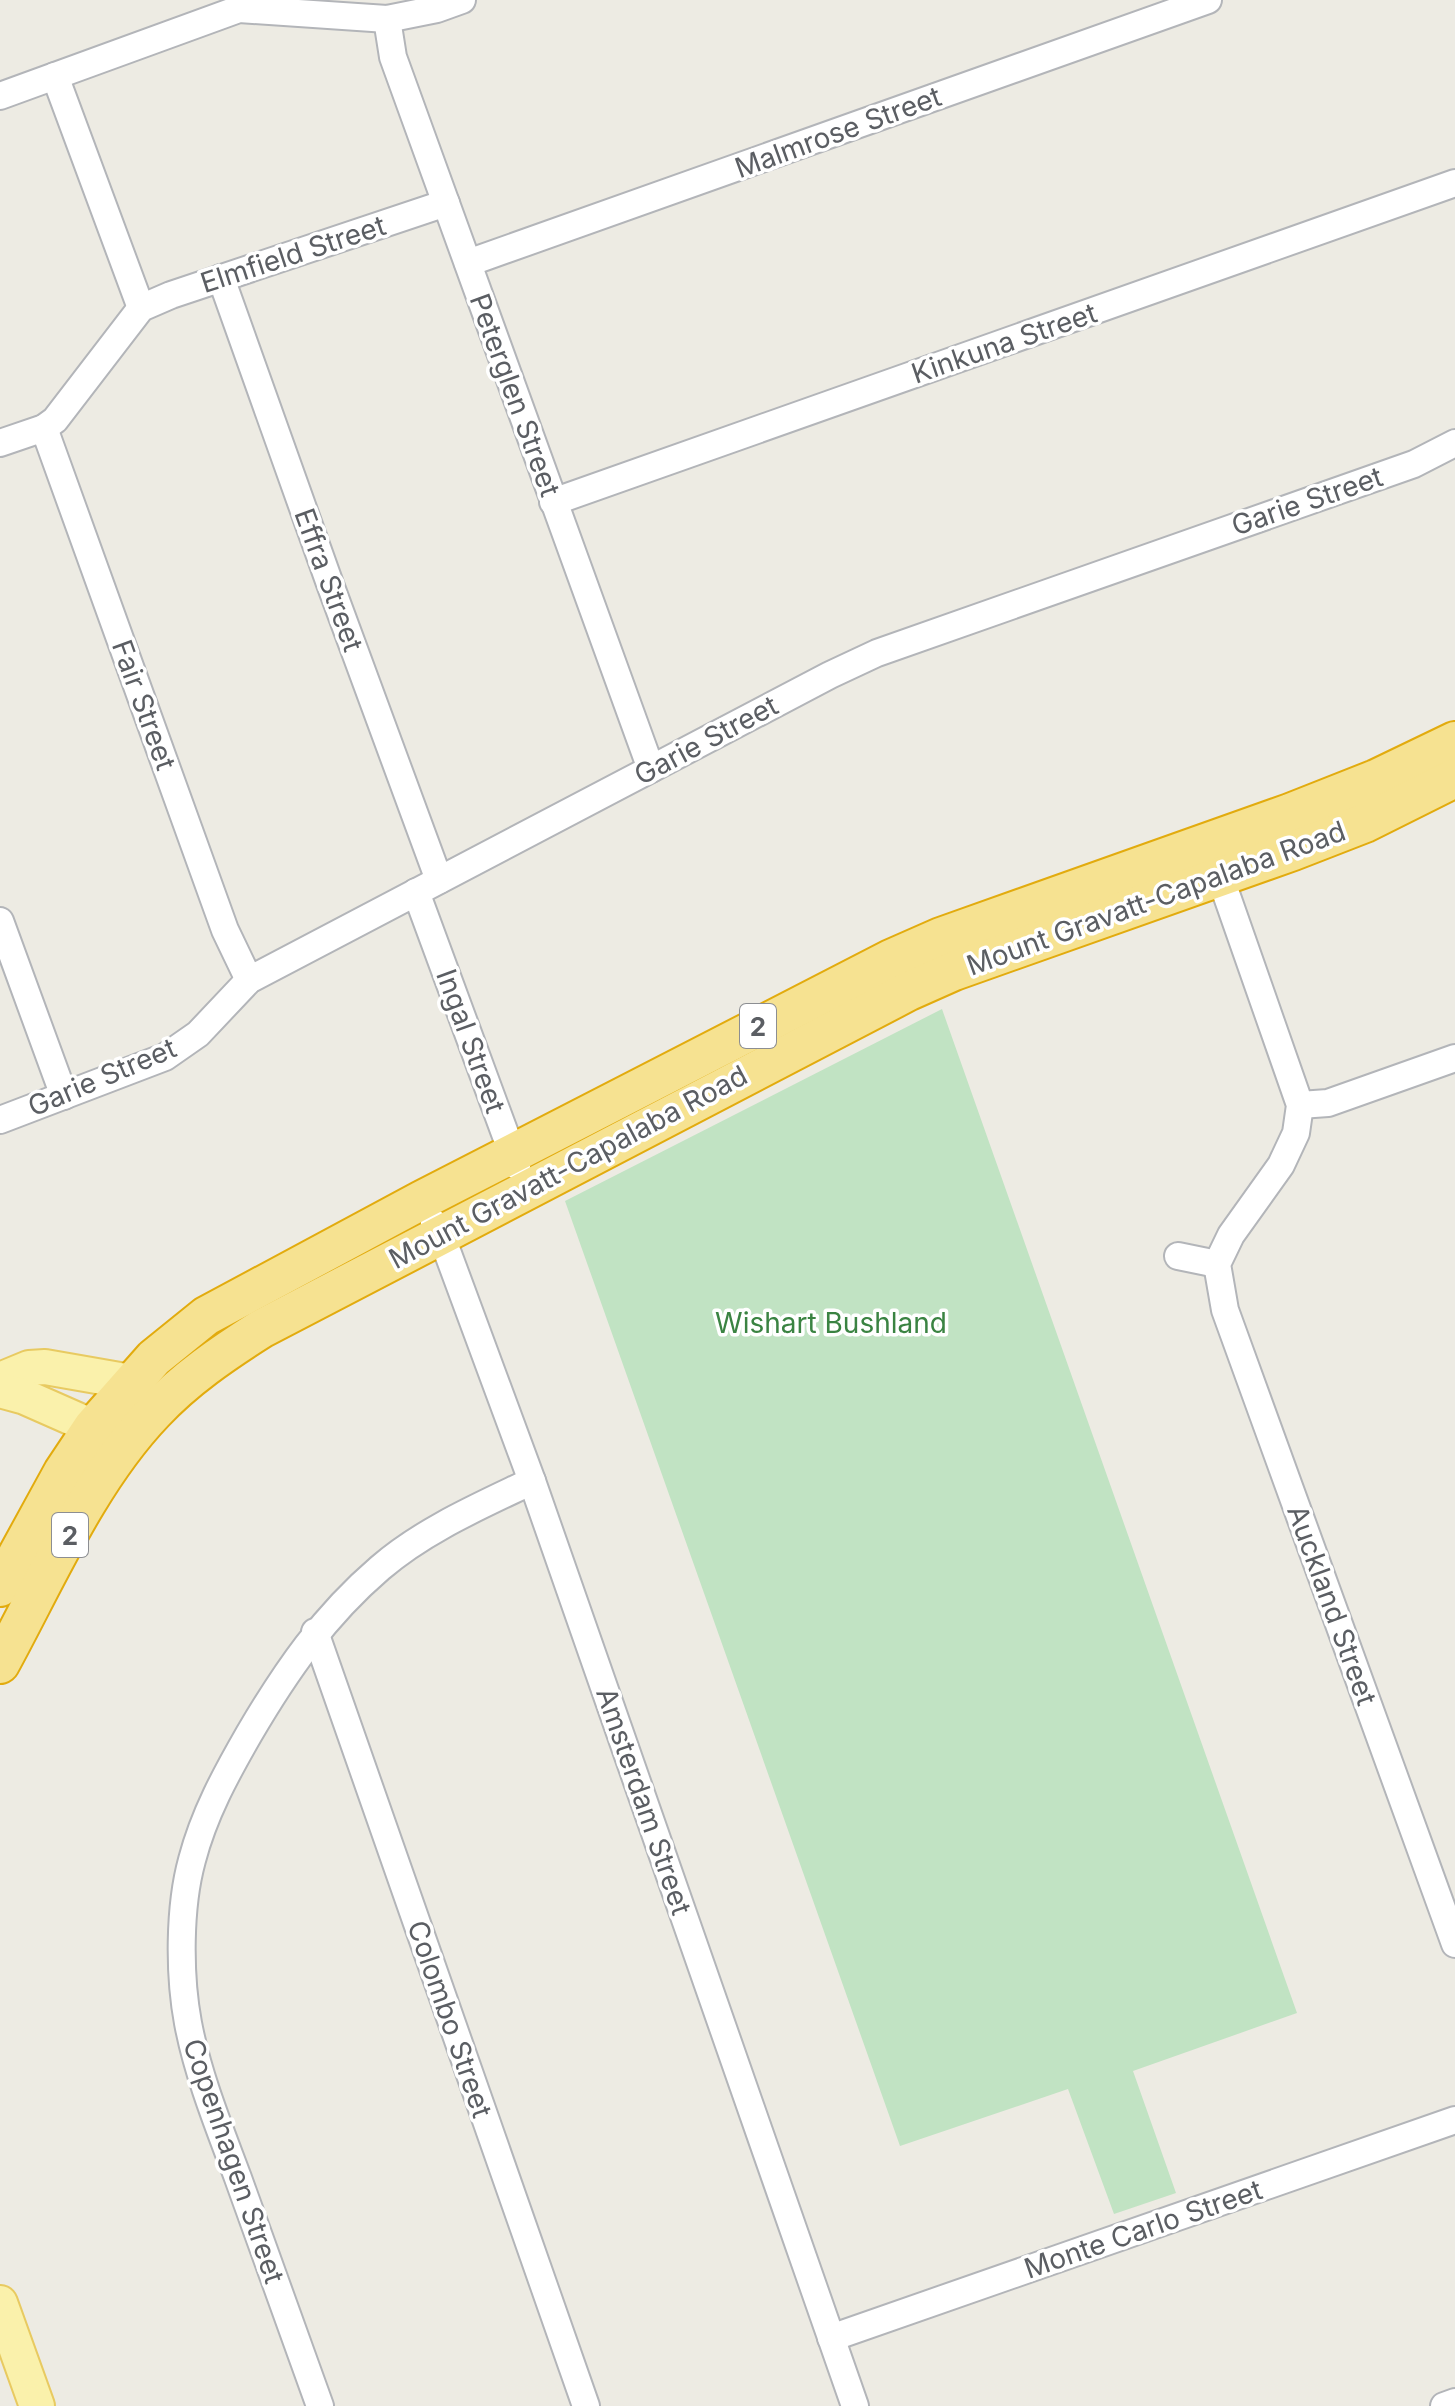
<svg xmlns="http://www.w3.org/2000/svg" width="1455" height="2406" font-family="Inter,sans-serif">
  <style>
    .green { fill: #c1e3c3 }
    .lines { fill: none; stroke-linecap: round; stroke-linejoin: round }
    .minor-casing { stroke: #b3b5b9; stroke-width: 30 }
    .major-casing { stroke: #e8ca61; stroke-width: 38 }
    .highway-casing { stroke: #e2ab0e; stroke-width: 42 }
    .minor { stroke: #fff; stroke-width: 26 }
    .major { stroke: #faf1ab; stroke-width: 34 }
    .highway { stroke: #f6e291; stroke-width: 38 }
    .labels { text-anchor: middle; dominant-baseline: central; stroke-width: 7; stroke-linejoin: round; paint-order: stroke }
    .shield { fill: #fff; stroke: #8c8e92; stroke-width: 2 }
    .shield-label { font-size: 26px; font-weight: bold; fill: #5b5e63 }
    .street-label { font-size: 28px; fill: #5b5e63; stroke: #fff }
    .park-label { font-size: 28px; fill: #3a8342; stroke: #fff }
  </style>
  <rect width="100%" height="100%" fill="#edebe3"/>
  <polygon class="green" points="942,1009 1297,2013 1133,2071 1176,2193 1114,2214 1068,2089 900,2146 565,1201"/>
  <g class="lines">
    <defs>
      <g id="minor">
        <polyline points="387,19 393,57 651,769"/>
        <polyline points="55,76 141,308"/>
        <polyline points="0,96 239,9 387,19 437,9 462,0"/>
        <polyline points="468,263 1208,0"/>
        <polyline points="221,278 330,584 439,880"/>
        <polyline points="44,428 225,930 249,980"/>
        <polyline points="0,443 44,428 55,420 141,308 171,295 446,203"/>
        <polyline points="553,502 1455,183"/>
        <polyline points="1215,862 1300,1105 1296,1133 1281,1165 1231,1235 1217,1264 1225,1310 1455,1944"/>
        <polyline points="416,892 517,1166"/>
        <polyline points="0,921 64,1096"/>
        <polyline points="1300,1105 1328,1103 1455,1058"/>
        <polyline points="0,1120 165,1057 198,1034 249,980 830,675 877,653 1414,464 1455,443"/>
        <polyline points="434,1223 447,1251 532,1481 855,2406"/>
        <polyline points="1178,1256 1217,1264"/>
        <polyline points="315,1632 586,2406"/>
        <polyline points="831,2338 1455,2120"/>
        <path d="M320,2406c-28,-76 -55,-152 -82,-228 -19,-51 -40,-102 -50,-155 -9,-48 -9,-116 4,-163 12,-46 34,-86 57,-126 37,-63 75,-118 131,-166 44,-38 100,-62 152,-87"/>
        <polyline points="1444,2406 1455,2402"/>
      </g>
      <g id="major">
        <polyline points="0,1380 29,1368 45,1367 131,1382"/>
        <polyline points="0,1390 25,1397 93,1427 118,1423"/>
        <polyline points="0,2303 37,2406"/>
      </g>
      <g id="highway">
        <polyline points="0,1587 63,1472 93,1427 154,1358 206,1316 422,1200 891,959 941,937 1290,813 1376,779 1455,741"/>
        <path d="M0,1664c46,-84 88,-183 154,-252 31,-33 69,-59 107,-83l648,-338 45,-20 339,-120 72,-28 90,-45"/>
      </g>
    </defs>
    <use href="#minor" class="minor-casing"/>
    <use href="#major" class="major-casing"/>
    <use href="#highway" class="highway-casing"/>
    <use href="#minor" class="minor"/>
    <use href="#major" class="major"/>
    <use href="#highway" class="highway"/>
  </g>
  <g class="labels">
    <g class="shield">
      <rect x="740" y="1004" width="36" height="44" rx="6"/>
      <rect x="52" y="1513" width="36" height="44" rx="6"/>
    </g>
    <g class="shield-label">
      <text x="758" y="1026">2</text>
      <text x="70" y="1535">2</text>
    </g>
    <g class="street-label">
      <text transform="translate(838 132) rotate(-20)">Malmrose Street</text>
      <text transform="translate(293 254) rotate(-18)">Elmfield Street</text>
      <text transform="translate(1004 343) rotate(-19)">Kinkuna Street</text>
      <text transform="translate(515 395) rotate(70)">Peterglen Street</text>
      <text transform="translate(1307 501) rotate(-19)">Garie Street</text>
      <text transform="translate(329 580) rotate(70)">Effra Street</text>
      <text transform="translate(144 705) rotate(70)">Fair Street</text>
      <text transform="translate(706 740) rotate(-28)">Garie Street</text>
      <text transform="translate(1156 898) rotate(-20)">Mount Gravatt-Capalaba Road</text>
      <text transform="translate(471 1041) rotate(70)">Ingal Street</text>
      <text transform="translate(102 1077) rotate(-23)">Garie Street</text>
      <text transform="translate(568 1167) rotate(-28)">Mount Gravatt-Capalaba Road</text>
      <text transform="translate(1332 1605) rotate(70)">Auckland Street</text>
      <text transform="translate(644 1801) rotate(71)">Amsterdam Street</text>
      <text transform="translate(450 2019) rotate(71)">Colombo Street</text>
      <text transform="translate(234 2161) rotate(71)">Copenhagen Street</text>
      <text transform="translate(1143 2229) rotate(-19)">Monte Carlo Street</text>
    </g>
    <g class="park-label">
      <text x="831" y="1323">Wishart Bushland</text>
    </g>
  </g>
</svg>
